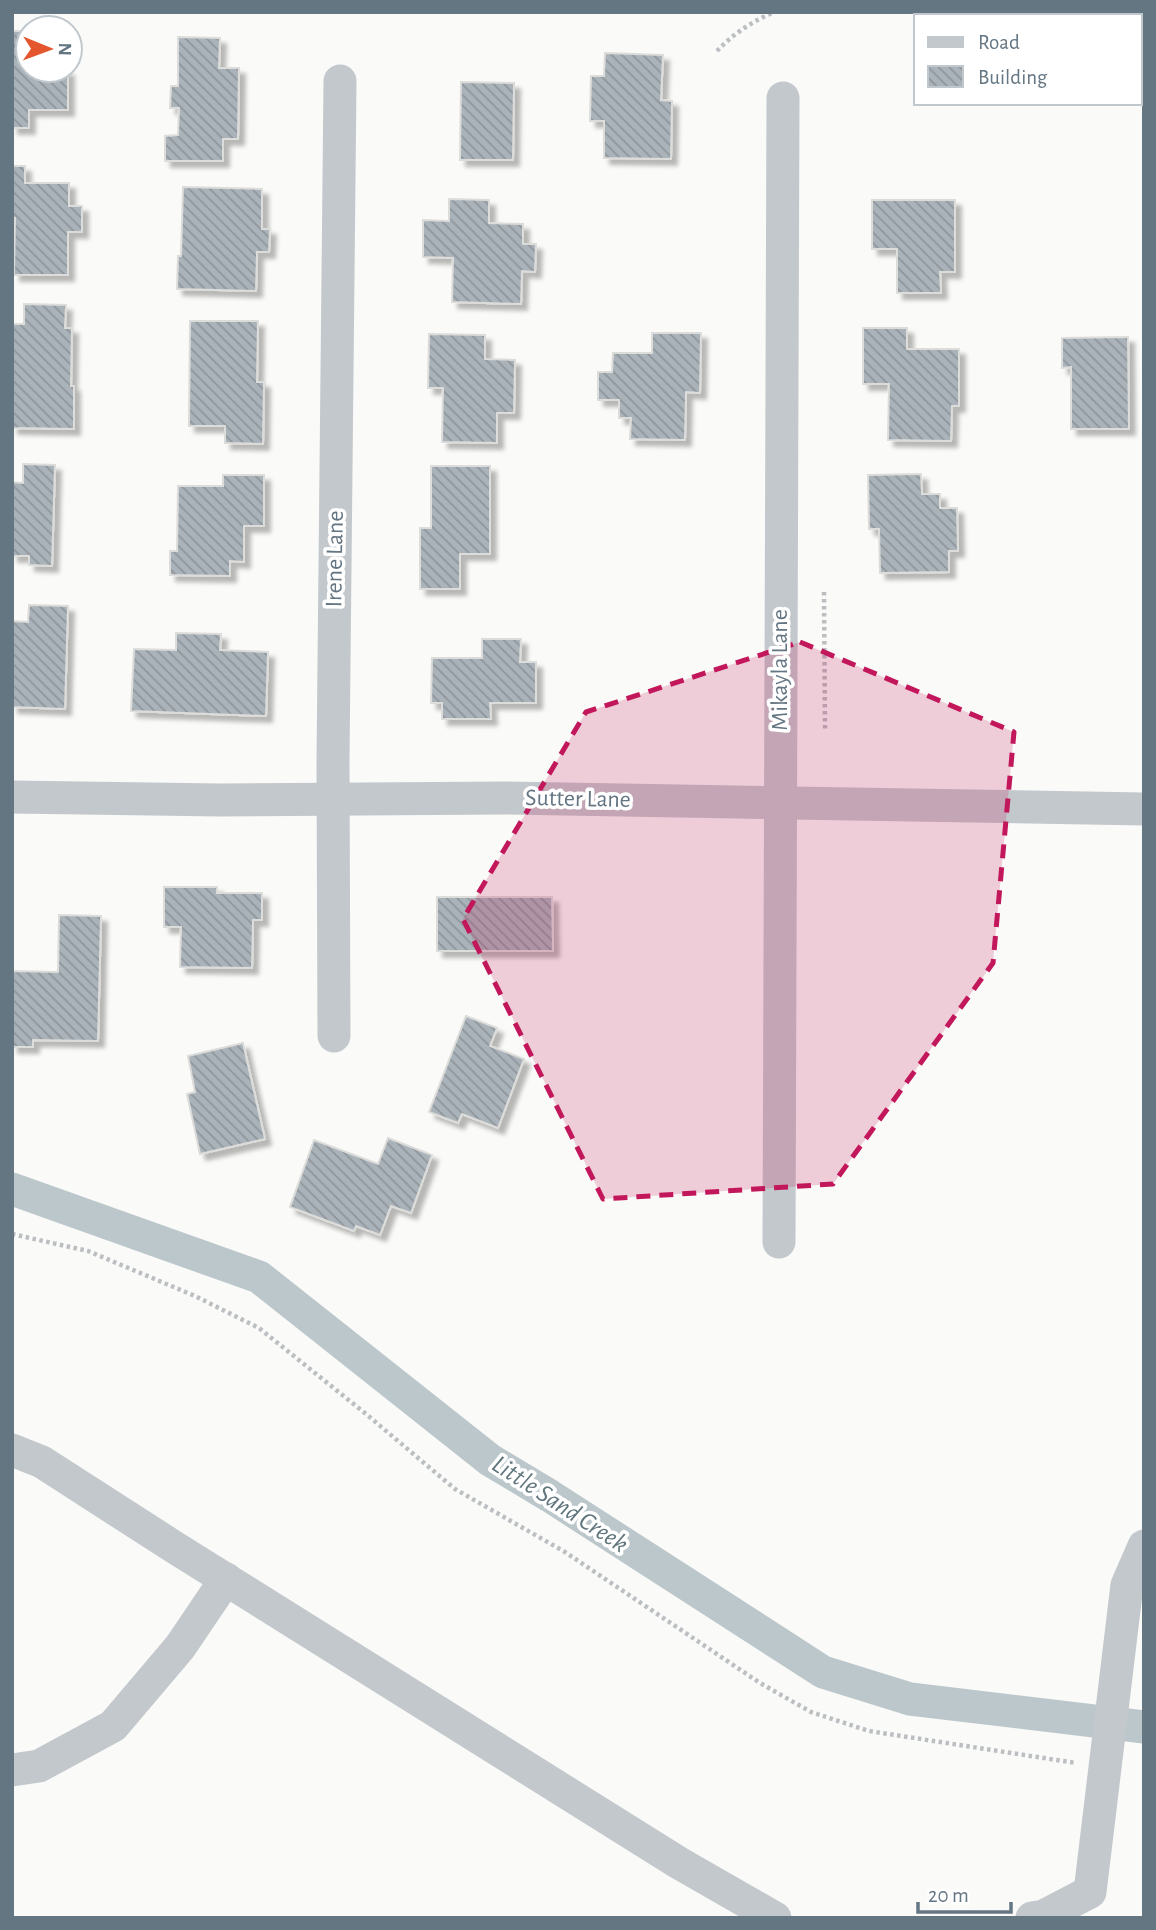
<svg xmlns="http://www.w3.org/2000/svg" width="1156" height="1930" font-family="'Alegreya Sans',sans-serif">
  <style>
    .lines { fill: none; stroke-linecap: round; stroke-linejoin: round }
    .canal { stroke: #bbc7cb; stroke-width: 33 }
    .building { fill: url(#building-back-hatch); stroke: #dcdcda; stroke-width: 2; filter: url(#shadow) }
    .path { stroke: #bbbfc2; stroke-width: 4.5; stroke-dasharray: 3.5 3.5; stroke-linecap: butt }
    .street { stroke: #c3c8cc; stroke-width: 33 }
    .marked { fill: #c2185b; fill-opacity: 0.2; stroke: #c2185b; stroke-width: 5; stroke-dasharray: 14 9; stroke-linejoin: round }
    .labels { text-anchor: middle; dominant-baseline: central; stroke-width: 7; stroke-linejoin: round; paint-order: stroke }
    .street-label { font-size: 24px; fill: #657683; stroke: #fff }
    .water-label { font-size: 26px; font-style: italic; fill: #60757c; stroke: #fff }
  </style>
  <defs>
    <pattern id="building-back-hatch" width="6" height="6" patternUnits="userSpaceOnUse" patternTransform="scale(1.75)"><rect width="6" height="6" fill="#aab3b9"/><path d="M-1 5l2 2M0 0l6 6M5-1l2 2" fill="none" stroke="#8e969c"/></pattern>
    <filter id="shadow"><feDropShadow dx="6" dy="6" stdDeviation="2" flood-color="#0004"/></filter>
  </defs>
  <rect width="100%" height="100%" fill="#fafaf8"/>
  <g class="lines">
    <polyline class="canal" points="12,1189 259,1277 490,1460 550,1496 823,1672 910,1699 1144,1727"/>
  </g>
  <g class="building">
    <polygon points="12,31 22,31 22,40 28,40 28,70 68,70 68,110 29,110 29,128 12,128"/>
    <polygon points="178,37 220,38 219,68 239,68 238,139 223,139 223,161 165,161 165,136 178,135 179,108 170,108 171,86 178,86"/>
    <polygon points="605,53 663,55 661,100 672,101 671,159 604,158 604,121 590,121 591,76 604,76"/>
    <polygon points="461,82 514,83 513,160 460,160"/>
    <polygon points="12,166 25,166 25,183 69,183 69,206 82,206 82,232 68,232 68,275 14,275 15,218 12,218"/>
    <polygon points="183,187 262,189 262,229 270,229 269,252 257,252 256,291 177,289 178,256 181,256"/>
    <polygon points="449,199 489,200 489,223 523,224 523,244 536,244 535,272 522,271 521,304 452,302 453,258 423,257 423,220 449,221"/>
    <polygon points="872,200 955,200 955,272 940,272 941,293 897,293 897,249 872,249"/>
    <polygon points="24,304 66,305 65,328 72,328 71,386 74,386 74,429 12,428 12,324 24,324"/>
    <polygon points="190,321 258,321 257,382 264,382 263,444 225,443 225,426 189,426"/>
    <polygon points="863,328 907,328 907,349 959,349 959,406 952,406 951,441 888,440 889,384 863,384"/>
    <polygon points="652,333 701,333 700,393 686,392 685,440 630,439 631,418 619,418 619,400 598,400 598,372 612,372 613,353 652,353"/>
    <polygon points="429,334 485,335 485,359 515,360 514,413 497,413 497,443 442,442 443,388 428,388"/>
    <polygon points="1128,337 1129,429 1071,429 1071,367 1062,368 1062,338"/>
    <polygon points="23,464 55,465 52,566 29,565 29,556 12,556 12,482 23,483"/>
    <polygon points="431,466 490,466 490,554 460,554 460,589 420,589 420,528 431,528"/>
    <polygon points="921,474 922,494 940,494 940,508 957,508 958,551 949,551 949,572 880,573 879,529 869,529 868,475"/>
    <polygon points="223,475 264,475 264,526 244,526 244,562 230,561 230,576 170,575 170,551 177,551 178,486 223,486"/>
    <polygon points="29,605 68,606 65,709 12,707 12,621 28,622"/>
    <polygon points="176,633 221,634 220,650 268,652 266,716 131,711 134,649 176,650"/>
    <polygon points="482,639 521,639 520,662 536,662 536,703 490,703 491,719 442,719 442,703 431,703 432,658 482,658"/>
    <polygon points="164,887 217,887 217,893 262,893 262,920 253,920 252,968 180,967 181,927 164,927"/>
    <polygon points="437,897 552,897 553,951 437,951"/>
    <polygon points="59,915 101,916 98,1041 33,1040 33,1047 12,1047 12,971 58,972"/>
    <polygon points="466,1016 497,1028 490,1046 524,1059 498,1128 462,1114 458,1123 429,1112"/>
    <polygon points="243,1043 265,1139 200,1154 187,1094 195,1092 188,1056"/>
    <polygon points="388,1138 432,1155 411,1213 391,1206 380,1235 356,1226 354,1231 290,1207 314,1140 378,1164"/>
  </g>
  <g class="lines">
    <g class="path">
      <path d="M717,51c15,-16 34,-29 55,-38"/>
      <polyline points="824,592 825,729"/>
      <polyline points="12,1234 88,1251 195,1296 259,1328 366,1414 455,1489 565,1552 760,1683 811,1712 869,1731 1076,1763"/>
    </g>
    <g class="street">
      <polyline points="12,797 220,800 505,798 1144,809"/>
      <polyline points="334,1036 333,761 340,81"/>
      <polyline points="779,1242 783,98"/>
      <polyline points="12,1450 42,1462 174,1547 679,1863 775,1918"/>
      <polyline points="12,1770 39,1766 113,1726 180,1647 226,1579"/>
      <polyline points="1032,1918 1044,1916 1090,1892 1127,1585 1144,1546"/>
    </g>
  </g>
  <path class="marked" d="M800,642l214,90 -21,231 -160,221 -230,15 -140,-280 123,-207z"/>
  <g class="labels">
    <g class="street-label">
      <text transform="translate(335 559) rotate(-89)">Irene Lane</text>
      <text transform="translate(780 670) rotate(-90)">Mikayla Lane</text>
      <text transform="translate(578 799) rotate(1)">Sutter Lane</text>
    </g>
    <g class="water-label">
      <text transform="translate(560 1504) rotate(33)">Little Sand Creek</text>
    </g>
  </g>
  <rect width="1156" height="1930" fill="none" stroke="#657683" stroke-width="28"/>
  <rect x="914" y="14" width="228" height="91" fill="#ffffff" stroke="#c1c8cd" stroke-width="2"/>
  <rect x="928" y="37" width="35" height="10" fill="#c3c8cc" stroke="#c1c8cd" stroke-width="2"/>
  <text x="978" y="49" font-size="21" fill="#657683">Road</text>
  <rect x="928" y="66" width="35" height="21" fill="url(#building-back-hatch)" stroke="#c1c8cd" stroke-width="2"/>
  <text x="978" y="84" font-size="21" fill="#657683">Building</text>
  <g transform="translate(49 49) rotate(91)"><circle r="33" fill="#ffffff" stroke="#c1c8cd" stroke-width="2"/>
  <path d="M0-5L12 26L0 18L-12 26Z" fill="#e4572e"/>
  <text y="-10" font-size="19" font-weight="bold" text-anchor="middle" fill="#657683">N</text>
  </g>
  <path d="M918 1902v10h93v-10" fill="none" stroke="#657683" stroke-width="3.5"/>
  <text x="928" y="1902" font-size="21" fill="#657683" stroke="#ffffff" stroke-width="5" paint-order="stroke">20 m</text>
</svg>
